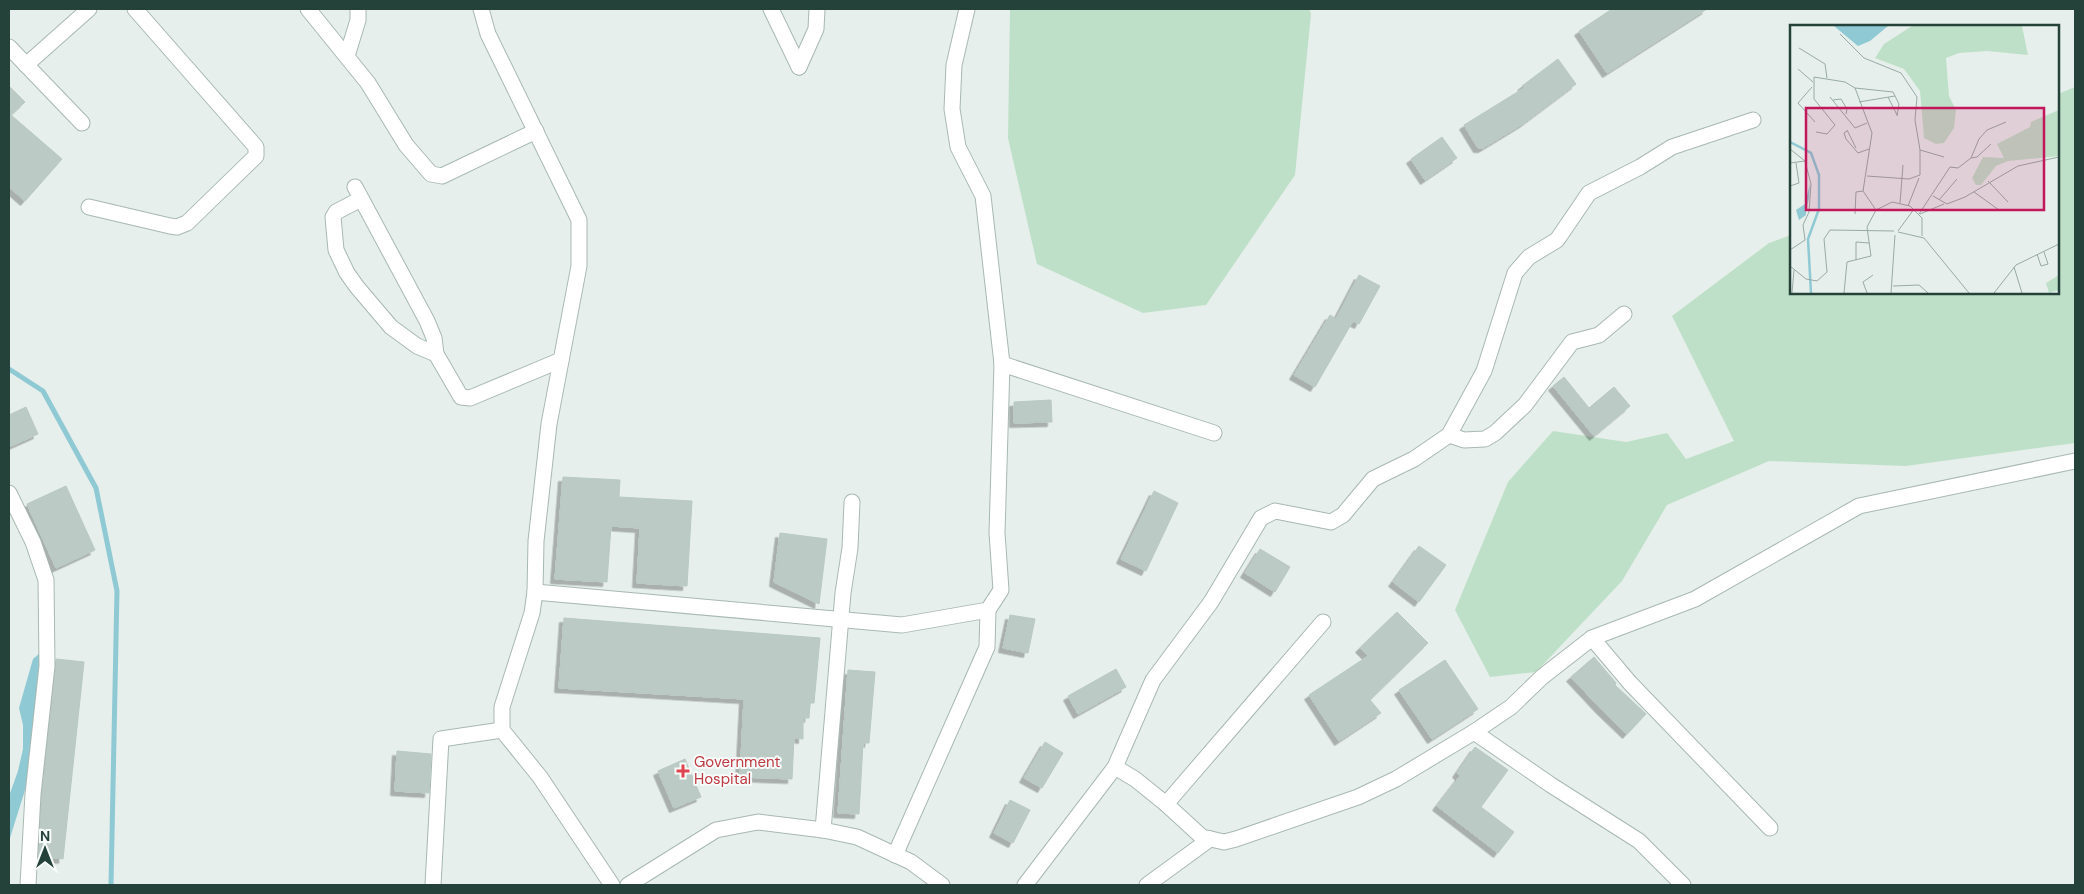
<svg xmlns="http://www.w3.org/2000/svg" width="2084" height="894" font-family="'DM Sans',sans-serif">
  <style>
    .green { fill: #bfe0c8 }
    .water { fill: #8ec9d4 }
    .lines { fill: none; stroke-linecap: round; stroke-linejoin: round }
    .stream { stroke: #8ec9d4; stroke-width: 5 }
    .building { fill: #bbcac4; stroke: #b8c9c2; filter: url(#shadow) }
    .minor-casing { stroke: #a8b8b2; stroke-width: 17 }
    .minor { stroke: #fff; stroke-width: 15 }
    .health-dot { fill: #e0444e; stroke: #f7fbf9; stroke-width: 2 }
    .labels { text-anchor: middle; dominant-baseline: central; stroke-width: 4; stroke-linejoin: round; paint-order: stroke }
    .health-label { font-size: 15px; fill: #be3a42; stroke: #f7fbf9; text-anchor: start }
    .inset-river { fill: none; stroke: #8ec9d4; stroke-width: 2.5 }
    .inset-road { fill: none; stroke: #98aaa4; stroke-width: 1 }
    .view { fill: #c2185b; fill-opacity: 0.15; stroke: #c2185b; stroke-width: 2.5 }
    .inset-edge { fill: none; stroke: #24423a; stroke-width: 2.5 }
  </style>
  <defs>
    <filter id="shadow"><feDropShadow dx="-4.5" dy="4.5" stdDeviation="0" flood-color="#0004"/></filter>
  </defs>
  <rect width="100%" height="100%" fill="#e6efeb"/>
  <g class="green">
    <polygon points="1010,9 1309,9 1311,14 1295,175 1206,305 1143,313 1037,264 1008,138"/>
    <polygon points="2075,87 2075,443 1906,466 1769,461 1667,505 1622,581 1536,672 1490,677 1455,610 1508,482 1553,431 1626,442 1667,433 1686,459 1734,441 1672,316 1769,243 1791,235 1792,292 2058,292 2058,94"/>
  </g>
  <polygon class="water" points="41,652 26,787 9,841 9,796 18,771 23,749 23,725 19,708 33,659"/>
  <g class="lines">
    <polyline class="stream" points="9,369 43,391 96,488 117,591 111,885"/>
  </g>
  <g class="building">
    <polygon points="1612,9 1707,9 1607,73 1579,31"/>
    <polygon points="1558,59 1576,84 1524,123 1483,148 1478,148 1464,125 1524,88 1522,86"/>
    <polygon points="9,86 25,102 11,115 62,159 25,201 9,187"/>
    <polygon points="1442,137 1457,158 1425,180 1411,159"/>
    <polygon points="1359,275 1380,286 1359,324 1353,321 1315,387 1294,375 1330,315 1336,319"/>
    <polygon points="1564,377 1589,408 1614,387 1630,406 1594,436 1553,386"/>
    <polygon points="1051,400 1052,422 1014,423 1014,402"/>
    <polygon points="26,407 38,434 9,447 9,415"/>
    <polygon points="563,477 620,480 619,497 692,501 687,586 637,583 640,528 611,526 607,582 555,579"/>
    <polygon points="66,486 95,550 56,568 27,504"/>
    <polygon points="1154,491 1178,503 1146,571 1121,559"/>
    <polygon points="780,533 827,539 819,604 774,582"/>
    <polygon points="1419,546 1446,565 1419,602 1393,582"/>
    <polygon points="1260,549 1290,567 1275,592 1245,573"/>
    <polygon points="1397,612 1428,643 1370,700 1381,713 1339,741 1309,695 1368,656 1360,648"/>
    <polygon points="1010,615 1035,619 1028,653 1003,648"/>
    <polygon points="564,618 820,638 814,703 810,703 809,718 803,718 803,739 794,738 792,779 740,777 744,699 559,688"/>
    <polygon points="1594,657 1616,683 1615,685 1646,714 1627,734 1600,708 1571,677"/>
    <polygon points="56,659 84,662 63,859 39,856 42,795"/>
    <polygon points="1445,660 1478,709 1432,739 1399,690"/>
    <polygon points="1116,669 1126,687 1078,714 1068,696"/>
    <polygon points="848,670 875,672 869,743 863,743 859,814 838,813"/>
    <polygon points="1045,742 1063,753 1042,788 1024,778"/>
    <polygon points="1475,747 1508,770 1481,807 1514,832 1498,853 1437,806 1460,776 1457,773"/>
    <polygon points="397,751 431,754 429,793 395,791"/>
    <polygon points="685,759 701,797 674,808 658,771"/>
    <polygon points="1010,800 1030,810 1013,843 994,833"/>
  </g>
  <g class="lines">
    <defs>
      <g id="minor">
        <polyline points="308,9 368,83 406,145 431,174 442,176 536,131"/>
        <polyline points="481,9 488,34 579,220 579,266 549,424 536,541 535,592 532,613 502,707 502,730 540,777 612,885"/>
        <polyline points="771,9 799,67"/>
        <polyline points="9,47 82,123"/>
        <polyline points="347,56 358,20 358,9"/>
        <polyline points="26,65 89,9"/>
        <polyline points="799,67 816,29 817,9"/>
        <polyline points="355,187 427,321 434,338 436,354"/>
        <polyline points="361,199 336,212 333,217 336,250 347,273 357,287 391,327 417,346 436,354 461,397 470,398 561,360"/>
        <polyline points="89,207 170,226 177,227 187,223 256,156 256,147 135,9"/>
        <polyline points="1002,364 1214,433"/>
        <polyline points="1449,435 1464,440 1485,439 1495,433 1525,405 1572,342 1599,335 1624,314"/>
        <polyline points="9,493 33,542 46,580 47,666 33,794 28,885"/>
        <polyline points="535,592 902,625 988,610 1001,590 997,533 1002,364 983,196 958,147 952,109 954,65 967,9"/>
        <polyline points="1592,638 1630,683 1770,828"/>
        <polyline points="1474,732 1551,785 1639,841 1683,885"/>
        <polyline points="1115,767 1135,779 1166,804 1202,837 1224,842 1236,839 1358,797 1396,779 1474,732 1511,707 1542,677 1592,638 1695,599 1859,506 2075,461"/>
        <polyline points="1166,804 1323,622"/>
        <polyline points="823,830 843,593 850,548 852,502"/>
        <polyline points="895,855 987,647 988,610"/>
        <polyline points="433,885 441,739 502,730"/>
        <polyline points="628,885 716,830 758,822 823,830 857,837 911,862 942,885"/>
        <polyline points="1025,885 1115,767 1153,680 1211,602 1261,518 1275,511 1331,522 1343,515 1373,479 1414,459 1449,435 1484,371 1515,273 1529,257 1557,240 1589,193 1640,167 1672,147 1753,120"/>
        <polyline points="1147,885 1210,839"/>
      </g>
    </defs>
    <use href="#minor" class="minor-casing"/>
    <use href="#minor" class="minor"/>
  </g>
  <path class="health-dot" d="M680.5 763.5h5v5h5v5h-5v5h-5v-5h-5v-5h5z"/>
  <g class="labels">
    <g class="health-label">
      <text x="694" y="762">Government<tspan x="694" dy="17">Hospital</tspan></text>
    </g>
  </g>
  <g transform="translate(1790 25)">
    <rect width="269" height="269" fill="#e6efeb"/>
    <path d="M122,1h110l6,29 -41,-4 -28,2 -13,5 3,38 7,14 -2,18 -10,15 -8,1 -12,-6 -4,-47 -16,-22 -29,-11 9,-14zM269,85v46l-51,5 -12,5 -15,19h-5l-4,-7 11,-21 21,1 -7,-14 33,-17 1,-5zM269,250v15l-10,3 -3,-10z" fill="#bfe0c8"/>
    <path d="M44,1h54l-18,15 -12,5zM20,158l-1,15 -3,13v4l-7,5 -3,-10 9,-6z" fill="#8ec9d4"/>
    <path class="inset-river" d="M0,117l21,11 8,22v34l-11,30 3,54"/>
    <path class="inset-road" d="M50,9l24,24 37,15 16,24 -2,23 5,30v25l-11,4 -42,-3M9,23l26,16 2,14M8,44l15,13M22,62l-14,16 17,19M65,63l38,4 6,12 -2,12M40,72l25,31 12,-5M98,72l9,18M43,75l8,-1 6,10 -1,5M69,77l36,-6M57,105l9,18M57,106l-3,2 2,6 12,14 11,-4M26,107l11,2 8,-9 -21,-26v-22l31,5 10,6 17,45 -9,58 13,19M0,124l15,12 6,23 -2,28 -6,13 2,15 -15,10M130,125l24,7M181,133l6,-1 14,-13M0,138l15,-2M198,156l20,21M0,161l9,-3 -3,-20M184,167l25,18M143,171l14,8 18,-7 53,-31 41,-9M149,175l18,-21M110,178l3,-38M118,181l11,-28M65,189l1,-22 7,-1M129,189l31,-47 8,1 13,-10 8,-19 8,-9 19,-8M130,189l24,-10M108,206l16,-22M108,207l26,6 45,55M247,229l4,12 7,-2 -4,-12M66,235v-18l13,1M0,241l16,13 11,2 10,-9 -3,-33 6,-9 64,1M224,242l8,26M103,261l26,-1 9,8M2,268l2,-23M54,268l3,-31 24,-6 -4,-29 9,-17 16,-8 18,4 12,12v18M77,268l-4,-11 10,-7M101,268l4,-58M204,268l22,-28 43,-21"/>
    <path class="view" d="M16,83h238v102h-238z"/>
    <rect width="269" height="269" class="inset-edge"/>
  </g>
  <rect width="2084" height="894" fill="none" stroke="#24423a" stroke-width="20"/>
  <g transform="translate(45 849)" stroke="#f7fbf9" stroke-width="4" paint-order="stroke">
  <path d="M0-4L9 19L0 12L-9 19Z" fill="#24423a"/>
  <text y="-8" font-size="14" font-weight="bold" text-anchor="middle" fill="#24423a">N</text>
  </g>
</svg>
